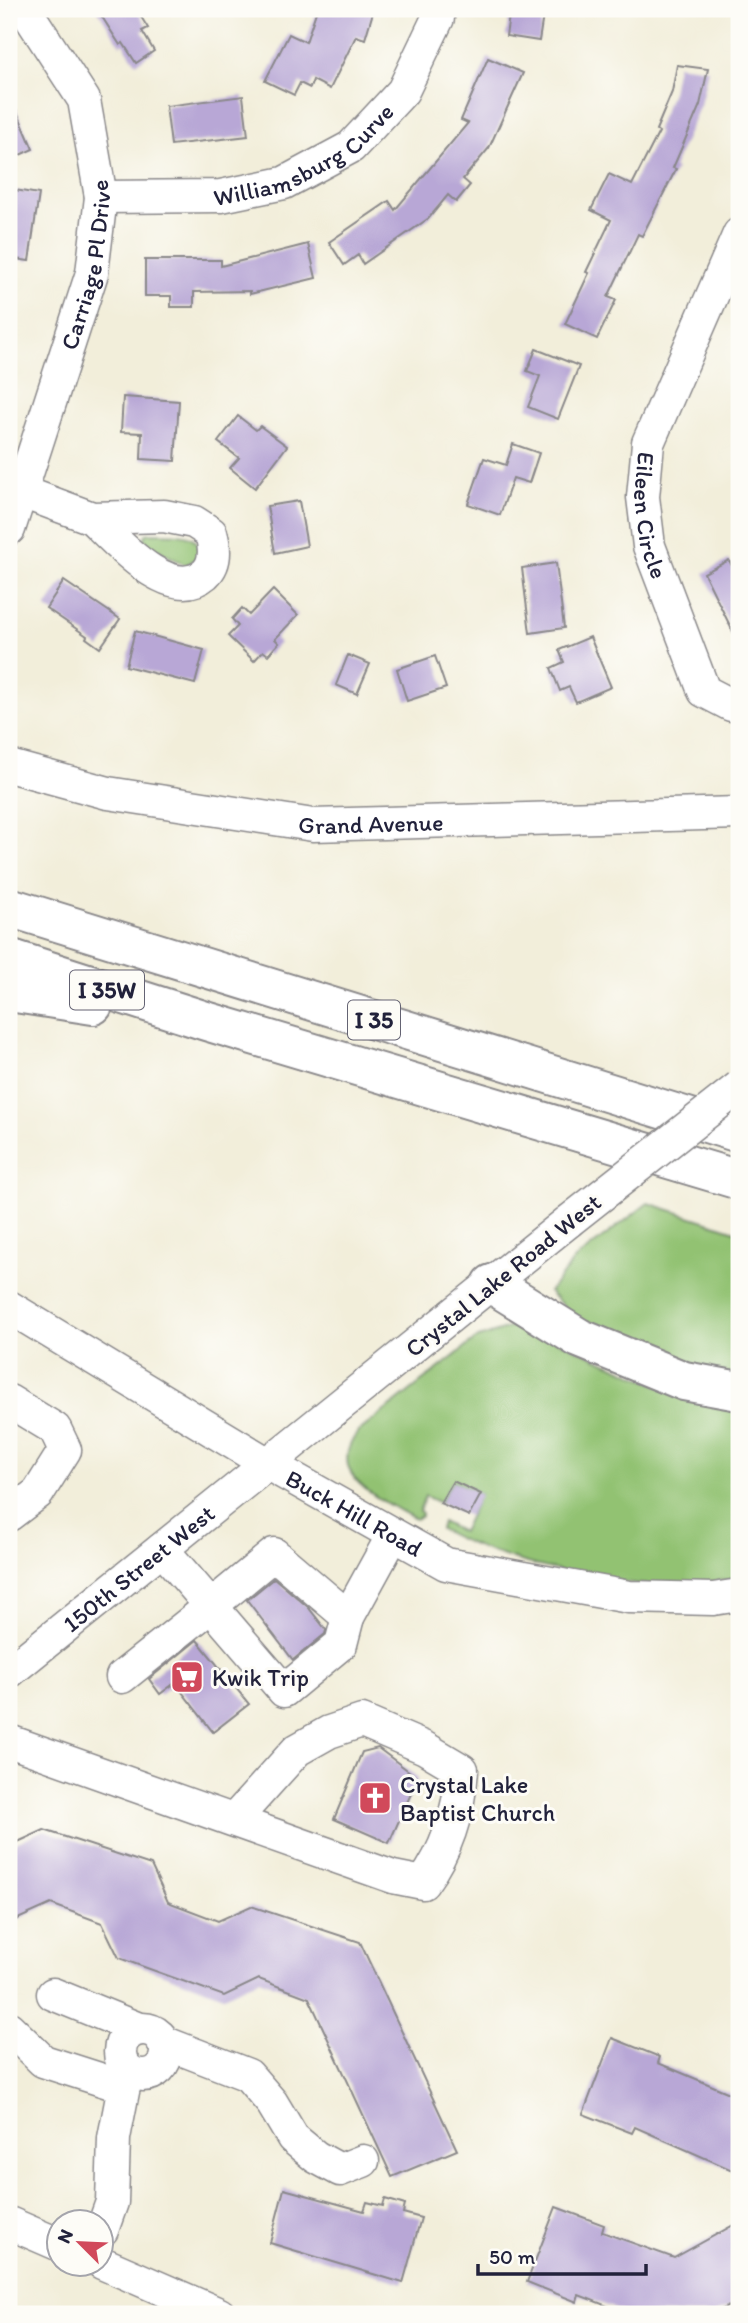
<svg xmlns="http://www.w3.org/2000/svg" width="748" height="2323" font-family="Itim,sans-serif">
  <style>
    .green { fill: #92c272; stroke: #5a7256; stroke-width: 2 }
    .building { fill: #b8a7d6 }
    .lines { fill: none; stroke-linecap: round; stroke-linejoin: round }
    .minor-casing { stroke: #8a888a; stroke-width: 35 }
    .highway-casing { stroke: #8a888a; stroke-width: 42 }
    .minor { stroke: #fff; stroke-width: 32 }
    .highway { stroke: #fff; stroke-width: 38 }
    .minor-bridge-casing { stroke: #8a888a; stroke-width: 35; stroke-linecap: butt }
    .minor-bridge { stroke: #fff; stroke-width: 32 }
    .labels { text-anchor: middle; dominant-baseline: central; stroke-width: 6; stroke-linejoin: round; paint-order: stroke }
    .shield { fill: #fdfcf7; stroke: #646373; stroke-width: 2 }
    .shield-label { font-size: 23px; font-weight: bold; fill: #22223b }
    .street-label { font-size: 24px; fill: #22223b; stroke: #fdfcf7 }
    .poi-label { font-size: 24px; fill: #22223b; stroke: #fdfcf7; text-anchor: start }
  </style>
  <rect width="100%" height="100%" fill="#fdfcf7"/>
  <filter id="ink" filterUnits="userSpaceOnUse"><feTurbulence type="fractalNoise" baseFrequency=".0143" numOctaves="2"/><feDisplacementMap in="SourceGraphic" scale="14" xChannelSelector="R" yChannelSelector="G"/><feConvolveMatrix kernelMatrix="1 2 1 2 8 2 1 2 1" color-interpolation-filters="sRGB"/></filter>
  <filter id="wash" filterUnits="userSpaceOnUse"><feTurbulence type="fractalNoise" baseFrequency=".00686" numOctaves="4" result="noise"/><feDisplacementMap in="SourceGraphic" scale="28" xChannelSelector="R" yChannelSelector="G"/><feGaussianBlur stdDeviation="1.57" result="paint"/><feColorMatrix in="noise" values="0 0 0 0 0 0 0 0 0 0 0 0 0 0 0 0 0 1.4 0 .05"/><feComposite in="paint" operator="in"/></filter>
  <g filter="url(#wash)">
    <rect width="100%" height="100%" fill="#f2eeda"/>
    <g class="green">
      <path d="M151,533c14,1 47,-4 48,17 0,9 -7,12 -14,15l-38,-21 -3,-4 2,-6z"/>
      <path d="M648,1203l91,29v144c-56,-13 -112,-30 -162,-59 -10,-6 -19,-17 -28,-25l25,-32z"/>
      <path d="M511,1327l15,2 19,6 146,65 48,12v166c-24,3 -51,10 -75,8 -67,-4 -166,-24 -224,-57l2,-7 20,10 18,-38 -27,-13 -13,22 -15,-7 -6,15 3,2v3l-7,3c-32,-19 -93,-42 -57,-87l118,-93z"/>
    </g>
    <g id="blocks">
      <g class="building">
        <polygon points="97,9 136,9 148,28 142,31 154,51 136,63 123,43 120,45"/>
        <polygon points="317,9 374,9 365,39 356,36 330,89 313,80 310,88 300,83 294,95 265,81 289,34 306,42"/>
        <polygon points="510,9 544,9 539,41 506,36"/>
        <polygon points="488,58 523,73 489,148 463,179 470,185 456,202 448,195 429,218 363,264 358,255 344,265 329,242 389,201 395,210 468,123 461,120"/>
        <polygon points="677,65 708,69 700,105 673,168 676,169 642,236 638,234 608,297 616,300 597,339 565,324 589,273 586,272 611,220 591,210 609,174 632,185 659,132 656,130 672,92"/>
        <polygon points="9,93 33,149 9,160"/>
        <polygon points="243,96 248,136 171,145 166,106"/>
        <polygon points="9,189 39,194 29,261 9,258"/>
        <polygon points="308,244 316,278 250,294 250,291 194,292 194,307 171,307 171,296 145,296 145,260 221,260 221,266"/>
        <polygon points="536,349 579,366 558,419 528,407 540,376 527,371"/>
        <polygon points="123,397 179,401 175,461 141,459 142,433 121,432"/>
        <polygon points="238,416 256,430 260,426 287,446 255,488 230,468 239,458 218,442"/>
        <polygon points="513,444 539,453 529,483 513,478 500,515 468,504 484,458 506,465"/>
        <polygon points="299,501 307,546 275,553 267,506"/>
        <polygon points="729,560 739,580 739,644 704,573"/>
        <polygon points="556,563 564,628 530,633 522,568"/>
        <polygon points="64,581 120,619 100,648 86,638 87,636 46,608"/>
        <polygon points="273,590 298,615 275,639 279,643 268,655 263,651 254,661 228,636 238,626 232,619 242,608 249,615"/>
        <polygon points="135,631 204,650 195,684 126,666"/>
        <polygon points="590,637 611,687 576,702 569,687 560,691 551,668 564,662 559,650"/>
        <polygon points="348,655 370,664 357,694 336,685"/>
        <polygon points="435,656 446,688 407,701 397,669"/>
        <polygon points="453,1481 481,1494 469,1516 440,1503"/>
        <polygon points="274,1578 308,1607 326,1630 325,1634 293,1660 247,1600"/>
        <polygon points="197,1640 249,1704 213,1732 175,1683 160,1694 149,1679"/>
        <polygon points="378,1748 418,1778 389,1843 334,1819 362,1752"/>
        <polygon points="44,1830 151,1865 168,1902 218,1921 251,1906 360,1942 457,2150 392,2177 309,1998 259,1979 224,1996 119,1958 102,1923 51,1904 9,1923 9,1846"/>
        <polygon points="612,2038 660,2057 658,2063 739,2097 739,2173 635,2127 632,2133 583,2114"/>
        <polygon points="284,2189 364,2211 367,2202 383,2206 385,2199 405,2205 403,2213 421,2218 403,2283 270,2243"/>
        <polygon points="556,2207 604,2225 602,2232 674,2258 739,2222 739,2301 713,2314 628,2314 579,2295 577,2302 527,2282"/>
      </g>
    </g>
  </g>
  <g filter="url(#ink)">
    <use href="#blocks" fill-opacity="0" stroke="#8a888a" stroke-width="2"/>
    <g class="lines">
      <defs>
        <g id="minor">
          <path id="s1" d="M101,197l120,-1 63,-13 67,-36 52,-56 35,-73v-9"/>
          <path id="s2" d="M739,234l-91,209 -5,54 6,49 55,145 27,14 8,-2"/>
          <path d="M9,487l83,31 72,-2 30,6 17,11c4,14 6,30 -6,41 -35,30 -90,-34 -113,-56"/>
          <path id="s3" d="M9,529l83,-256 9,-76 -17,-97 -59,-91"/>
          <path id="s4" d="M9,766l99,27 205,32 426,-12"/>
          <path id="s5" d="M9,1307l259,157 178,100 183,33 84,2 26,-4"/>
          <polyline points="9,1401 55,1429 65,1450 38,1493 9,1515"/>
          <polyline points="162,1549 211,1606 274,1554 348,1617 393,1535"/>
          <path id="s6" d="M9,1672l560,-451"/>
          <polyline points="122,1677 211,1606 284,1691 341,1644 348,1617"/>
          <path d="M9,1741l384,136 30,6c25,-34 36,-72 39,-113l-37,-22 -63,-27 -33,11 -32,18 -63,70"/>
          <polyline points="53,1994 139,2029"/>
          <polyline points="9,2028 43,2061 124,2087"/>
          <circle cx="143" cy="2052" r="23"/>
          <polyline points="163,2042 248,2075 272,2103 293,2138 316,2157 340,2170 363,2161"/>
          <polyline points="9,2223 60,2245"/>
          <polyline points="102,2230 112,2202 114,2138 127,2071"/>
          <polyline points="102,2263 219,2314"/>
        </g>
        <g id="highway">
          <polyline points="9,907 739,1133"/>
          <polyline points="9,958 206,1021 739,1180"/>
          <polyline points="9,992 93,1005"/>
          <polyline points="492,1284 579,1338 684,1381 739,1391"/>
        </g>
      </defs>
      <use href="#minor" class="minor-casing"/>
      <use href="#highway" class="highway-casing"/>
      <use href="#minor" class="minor"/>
      <use href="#highway" class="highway"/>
      <defs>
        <polyline id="minor-bridge" points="569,1221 739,1087"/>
      </defs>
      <use href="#minor-bridge" class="minor-bridge-casing"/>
      <use href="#minor-bridge" class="minor-bridge"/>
    </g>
  </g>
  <defs>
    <symbol id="supermarket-square" viewBox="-11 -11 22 22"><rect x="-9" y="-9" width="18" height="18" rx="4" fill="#d1495b" stroke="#fdfcf7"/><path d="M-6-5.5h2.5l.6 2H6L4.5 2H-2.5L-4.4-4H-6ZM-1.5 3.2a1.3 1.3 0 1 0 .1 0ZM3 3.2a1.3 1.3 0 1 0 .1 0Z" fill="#fff"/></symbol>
    <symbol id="church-square" viewBox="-11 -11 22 22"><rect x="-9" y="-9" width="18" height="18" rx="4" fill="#d1495b" stroke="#fdfcf7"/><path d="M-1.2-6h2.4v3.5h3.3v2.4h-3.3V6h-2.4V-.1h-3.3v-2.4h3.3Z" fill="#fff"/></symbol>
  </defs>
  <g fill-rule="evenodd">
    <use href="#supermarket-square" x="168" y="1658" width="38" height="38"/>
    <use href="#church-square" x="356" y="1779" width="38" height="38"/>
  </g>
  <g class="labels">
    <g class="shield">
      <rect x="70" y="970.5" width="74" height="39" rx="5"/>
      <rect x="348" y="1000.5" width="52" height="39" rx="5"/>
    </g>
    <g class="shield-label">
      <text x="107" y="990">I 35W</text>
      <text x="374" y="1020">I 35</text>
    </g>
    <g class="street-label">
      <text stroke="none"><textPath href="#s1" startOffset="214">Williamsburg Curve</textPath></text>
      <text stroke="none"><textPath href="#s3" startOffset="276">Carriage Pl Drive</textPath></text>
      <text stroke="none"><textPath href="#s2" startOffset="301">Eileen Circle</textPath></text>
      <text stroke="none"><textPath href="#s4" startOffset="368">Grand Avenue</textPath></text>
      <text transform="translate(503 1275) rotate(-39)">Crystal Lake Road West</text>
      <text stroke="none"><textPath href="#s5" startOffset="402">Buck Hill Road</textPath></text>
      <text stroke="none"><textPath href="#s6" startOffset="166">150th Street West</textPath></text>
    </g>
    <g class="poi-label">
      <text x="212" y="1677">Kwik Trip</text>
      <text x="400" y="1784">Crystal Lake<tspan x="400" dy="28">Baptist Church</tspan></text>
    </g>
  </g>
  <rect width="748" height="2323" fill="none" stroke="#fdfcf7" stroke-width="35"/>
  <g transform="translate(80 2243) rotate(294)"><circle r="33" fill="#fdfcf7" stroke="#a5a5ac" stroke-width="2"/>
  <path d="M0-5L12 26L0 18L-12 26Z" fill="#d1495b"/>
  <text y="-10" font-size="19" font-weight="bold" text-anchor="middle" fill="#22223b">N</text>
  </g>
  <path d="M478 2264v10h168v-10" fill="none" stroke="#22223b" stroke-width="3.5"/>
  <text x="489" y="2264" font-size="21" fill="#22223b" stroke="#fdfcf7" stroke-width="5" paint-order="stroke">50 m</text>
</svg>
